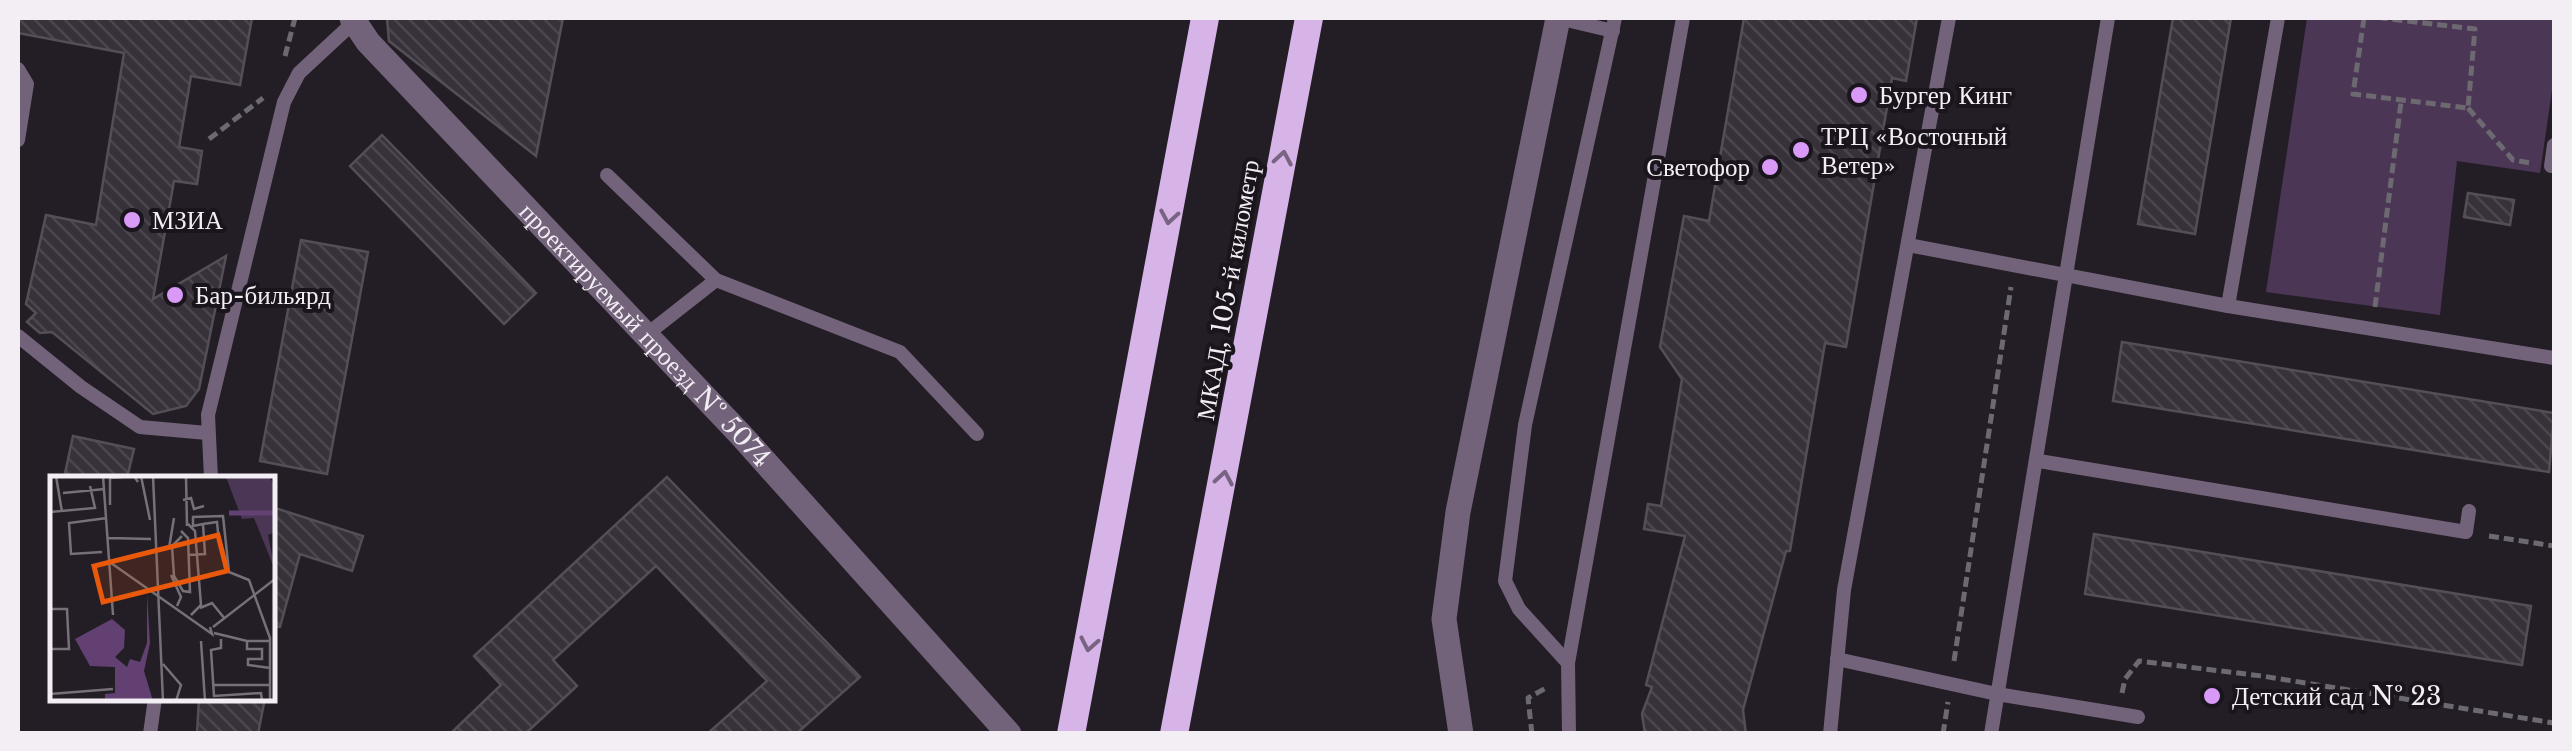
<svg xmlns="http://www.w3.org/2000/svg" width="2572" height="751" font-family="'Libre Baskerville',serif">
  <style>
    .grass { fill: #4c3656 }
    .building { fill: url(#building-back-hatch); stroke: #544e57; stroke-width: 2.5 }
    .lines { fill: none; stroke-linecap: round; stroke-linejoin: round }
    .path { stroke: #6d6970; stroke-width: 5; stroke-dasharray: 10 5; stroke-linecap: butt }
    .service { stroke: #72637a; stroke-width: 14 }
    .tertiary { stroke: #72637a; stroke-width: 25 }
    .trunk { stroke: #d6b4e8; stroke-width: 28 }
    .oneway { stroke: #786482 }
    .poi-dot { fill: #d99af7; stroke: #1a151c; stroke-width: 4 }
    .labels { text-anchor: middle; dominant-baseline: central; stroke-width: 8; stroke-linejoin: round; paint-order: stroke }
    .poi-label { font-size: 25px; fill: #f2eef4; stroke: #1a151c; text-anchor: start }
    .street-label { font-size: 25px; fill: #f2eef4; stroke: #1a151c }
    .inset-river { fill: none; stroke: #634273; stroke-width: 5 }
    .inset-road { fill: none; stroke: #767178; stroke-width: 2.5 }
    .view { fill: #e8590c; fill-opacity: 0.15; stroke: #e8590c; stroke-width: 5 }
    .inset-edge { fill: none; stroke: #f2eef4; stroke-width: 5 }
  </style>
  <defs>
    <pattern id="building-back-hatch" width="6" height="6" patternUnits="userSpaceOnUse" patternTransform="scale(2.5)"><rect width="6" height="6" fill="#37323a"/><path d="M-1 5l2 2M0 0l6 6M5-1l2 2" fill="none" stroke="#4b464d"/></pattern>
  </defs>
  <rect width="100%" height="100%" fill="#231e26"/>
  <polygon class="grass" points="2307,18 2554,18 2554,76 2540,173 2457,161 2440,315 2266,292"/>
  <g class="building">
    <polygon points="18,18 252,18 240,85 191,76 179,147 202,151 197,184 174,181 153,299 226,256 199,389 186,406 153,414 52,332 40,333 27,322 36,313 26,304 46,215 96,225 124,53 18,33"/>
    <polygon points="387,18 563,18 536,156 389,41"/>
    <polygon points="1744,18 1917,18 1906,81 1892,78 1846,347 1825,343 1790,551 1786,551 1743,710 1746,734 1645,734 1642,714 1652,687 1646,685 1685,536 1644,529 1648,504 1661,506 1682,379 1660,347 1684,216 1709,221"/>
    <polygon points="2173,18 2231,18 2195,234 2138,224"/>
    <polygon points="382,135 536,293 504,324 350,166"/>
    <polygon points="2468,193 2514,200 2510,225 2464,217"/>
    <polygon points="301,240 368,252 327,474 260,461"/>
    <polygon points="2122,342 2554,413 2549,472 2113,401"/>
    <polygon points="73,436 134,449 127,478 64,478"/>
    <polygon points="667,477 860,677 796,734 707,734 767,681 656,566 553,660 577,686 525,734 450,734 501,685 474,656"/>
    <polygon points="272,507 363,536 352,571 300,554 280,627 272,626"/>
    <polygon points="2094,534 2531,606 2522,665 2085,594"/>
    <polygon points="199,698 265,698 258,734 197,734"/>
  </g>
  <g class="lines">
    <g class="path">
      <polyline points="2364,18 2353,94 2468,108 2475,29 2381,18"/>
      <polyline points="285,56 295,18"/>
      <polyline points="2468,108 2513,160 2531,163"/>
      <polyline points="209,139 263,98"/>
      <polyline points="2375,307 2401,102"/>
      <polyline points="2489,536 2554,546"/>
      <polyline points="1954,661 2011,287"/>
      <polyline points="2122,693 2125,679 2139,661 2262,676 2554,723"/>
      <polyline points="1532,734 1528,698 1546,688"/>
      <polyline points="1943,734 1948,702"/>
    </g>
    <g class="service">
      <polyline points="1558,18 1613,31"/>
      <polyline points="18,69 27,84 18,140"/>
      <polyline points="2551,166 2554,145"/>
      <polyline points="607,175 716,280 646,335"/>
      <polyline points="1908,245 2228,306 2278,18"/>
      <polyline points="716,280 900,352 977,434"/>
      <polyline points="2228,306 2554,358"/>
      <polyline points="18,336 81,387 140,427 207,433"/>
      <polyline points="2039,461 2466,532 2469,511"/>
      <polyline points="211,478 208,415 284,102 299,73 354,22"/>
      <polyline points="1837,659 1997,694 2138,717"/>
      <polyline points="1568,663 1519,609 1505,581 1525,425 1615,18"/>
      <polyline points="150,734 155,698"/>
      <polyline points="1569,734 1568,663 1683,18"/>
      <polyline points="1830,734 1844,590 1949,18"/>
      <polyline points="1991,734 2108,18"/>
    </g>
    <g class="tertiary">
      <path id="s1" d="M352,18l16,24 372,392 269,300"/>
      <polyline points="1461,734 1444,619 1458,512 1558,18"/>
    </g>
    <g class="trunk">
      <polyline points="1071,734 1205,18"/>
      <polyline points="1174,734 1309,18"/>
    </g>
  </g>
  <defs><path id="oneway-chevron" d="M-2-3.5L2.5 0L-2 3.5" fill="none" stroke-width="1.6" stroke-linecap="round" stroke-linejoin="round" transform="scale(2.5)"/></defs>
  <g class="oneway">
    <use href="#oneway-chevron" transform="translate(1283 158) rotate(-80)"/>
    <use href="#oneway-chevron" transform="translate(1169 217) rotate(100)"/>
    <use href="#oneway-chevron" transform="translate(1224 478) rotate(-80)"/>
    <use href="#oneway-chevron" transform="translate(1089 644) rotate(101)"/>
  </g>
  <g class="poi-dot">
    <circle cx="1859" cy="95" r="10"/>
    <circle cx="1801" cy="150" r="10"/>
    <circle cx="1770" cy="167" r="10"/>
    <circle cx="132" cy="220" r="10"/>
    <circle cx="175" cy="295" r="10"/>
    <circle cx="2212" cy="696" r="10"/>
  </g>
  <g class="labels">
    <g class="poi-label">
      <text x="1879" y="95">Бургер Кинг</text>
      <text x="1821" y="136">ТРЦ «Восточный<tspan x="1821" dy="29">Ветер»</tspan></text>
      <text x="1750" y="167" text-anchor="end">Светофор</text>
      <text x="152" y="220">МЗИА</text>
      <text x="195" y="295">Бар-бильярд</text>
      <text x="2232" y="696">Детский сад № 23</text>
    </g>
    <g class="street-label">
      <text transform="translate(1228 290) rotate(-80)">МКАД, 105-й километр</text>
      <text stroke="none"><textPath href="#s1" startOffset="432">проектируемый проезд № 5074</textPath></text>
    </g>
  </g>
  <g transform="translate(50 476)">
    <rect width="225" height="225" fill="#231e26"/>
    <path d="M218,0l7,9v47l-7,3 7,35 -21,-52 -12,1 -16,-42z" fill="#4c3656"/>
    <path d="M97,117l3,50 -6,28 9,30h-48v-7l10,-1v-26l-25,-1 -15,-27 37,-20 13,11 -1,18 -9,9 12,10 3,-8 10,3 7,-19z" fill="#624072"/>
    <path class="inset-river" d="M179,37h46"/>
    <path class="inset-road" d="M6,0l6,36M53,0l10,139M91,0l9,44M103,0l10,225M136,0l1,50M13,17l42,-4M133,24l8,-2 3,11 10,-3M60,29v-27l24,-2 4,6M0,36l45,-4 -5,-22M138,48l7,7 6,74 -10,10M153,48l14,-2 2,21M131,55l7,7 2,54 -7,-1 -9,-15 -2,-30 10,-10M58,62l43,1M119,72l5,-30M52,76l-31,2 -2,-31 38,-5M139,79l16,-1 -2,-30 -10,2v-9l30,-1 6,56 20,8 21,58v63M61,87l101,71 -2,-7M121,99l10,22 -4,9M150,132l12,-5 13,16M0,133h17l2,40h-19M163,151l62,-48M164,157l33,8M171,163v9l-10,2 3,46 47,-3 1,8M151,165l4,60M220,165h-23v8h15v10h-14v6l22,3M113,188l18,21 -5,16M163,209h57M0,218l63,-5"/>
    <path class="view" d="M168,59l9,36 -124,31 -9,-36z"/>
    <rect width="225" height="225" class="inset-edge"/>
  </g>
  <rect width="2572" height="751" fill="none" stroke="#f2eef4" stroke-width="40"/>
</svg>
